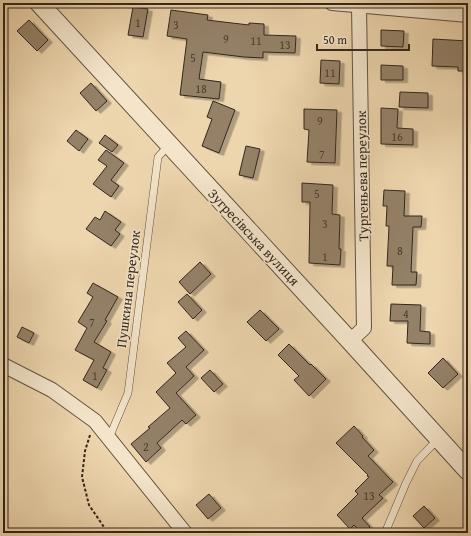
<svg xmlns="http://www.w3.org/2000/svg" width="471" height="536" font-family="'Gentium Book Plus',serif">
  <style>
    .building { fill: #948168; stroke: #33271d; filter: url(#shadow) }
    .lines { fill: none; stroke-linecap: round; stroke-linejoin: round }
    .service-casing { stroke: #625241; stroke-width: 8 }
    .minor-casing { stroke: #625241; stroke-width: 16 }
    .tertiary-casing { stroke: #625241; stroke-width: 20 }
    .path { stroke: #33271d; stroke-width: 2; stroke-dasharray: 3 2; stroke-linecap: butt }
    .service { stroke: #f3e4ca; stroke-width: 7 }
    .minor { stroke: #f3e4ca; stroke-width: 14 }
    .tertiary { stroke: #f3e4ca; stroke-width: 18 }
    .labels { text-anchor: middle; dominant-baseline: central; stroke-width: 3; stroke-linejoin: round; paint-order: stroke }
    .number-label { font-size: 12px; fill: #4b3e30 }
    .street-label { font-size: 14px; fill: #33271d; stroke: #f3e4ca }
  </style>
  <defs>
    <filter id="shadow"><feDropShadow dx="4.5" dy="2.5" stdDeviation="0" flood-color="#0004"/></filter>
  </defs>
  <rect width="100%" height="100%" fill="#edd5ad"/>
  <filter id="stains"><feTurbulence type="fractalNoise" baseFrequency=".005" numOctaves="4"/><feColorMatrix values="0 0 0 0 .2 0 0 0 0 .09 0 0 0 0 .02 0 0 0 .5 -.17"/></filter>
  <radialGradient id="worn" r=".72"><stop offset=".6" stop-color="#630" stop-opacity="0"/><stop offset="1" stop-color="#630" stop-opacity=".3"/></radialGradient>
  <g class="building">
    <polygon points="133,7 148,9 143,37 128,35"/>
    <polygon points="171,10 208,15 207,20 249,25 249,23 264,24 264,35 296,36 295,53 263,52 263,58 244,57 203,52 199,79 221,82 219,99 180,95 187,39 167,36"/>
    <polygon points="29,20 48,40 37,51 17,31"/>
    <polygon points="381,30 404,31 403,47 381,46"/>
    <polygon points="433,39 468,41 468,71 458,71 458,67 432,66"/>
    <polygon points="321,60 340,61 339,84 320,83"/>
    <polygon points="381,65 403,66 403,80 381,80"/>
    <polygon points="91,83 107,101 96,111 80,93"/>
    <polygon points="400,92 428,93 428,108 399,107"/>
    <polygon points="213,101 235,110 219,153 202,146 212,119 207,117"/>
    <polygon points="381,108 398,109 397,128 413,129 413,145 381,144"/>
    <polygon points="304,109 337,110 335,163 307,162 309,130 304,129"/>
    <polygon points="76,130 88,139 79,151 67,141"/>
    <polygon points="105,135 118,145 112,152 99,143"/>
    <polygon points="246,146 260,149 253,178 239,175"/>
    <polygon points="106,150 124,163 111,180 119,186 111,197 93,184 107,166 98,160"/>
    <polygon points="302,183 333,185 332,214 340,215 339,249 341,249 340,265 309,263 310,202 302,202"/>
    <polygon points="384,190 405,191 404,216 422,216 421,227 413,227 411,272 417,272 416,285 392,285 393,266 387,266 389,226 386,226 387,206 383,206"/>
    <polygon points="105,211 121,222 115,230 120,234 111,246 86,229 95,217 100,220"/>
    <polygon points="200,262 211,274 190,294 179,282"/>
    <polygon points="93,283 118,297 105,320 107,321 94,342 111,352 103,368 107,370 97,388 83,380 94,360 75,350 87,328 78,322 93,297 87,293"/>
    <polygon points="187,294 202,310 193,319 178,302"/>
    <polygon points="391,304 421,305 420,331 430,332 430,344 407,343 408,321 390,321"/>
    <polygon points="260,310 279,329 266,341 247,322"/>
    <polygon points="22,327 34,333 29,343 17,337"/>
    <polygon points="186,331 204,350 186,367 194,376 176,393 196,415 186,424 182,420 157,443 161,448 146,462 131,444 150,428 148,427 170,408 156,392 176,373 167,363 186,347 178,338"/>
    <polygon points="289,344 310,365 311,364 326,379 309,396 294,380 299,376 278,355"/>
    <polygon points="443,358 458,374 443,388 428,373"/>
    <polygon points="210,370 223,384 214,392 201,378"/>
    <polygon points="354,426 363,436 362,437 374,450 368,456 393,482 379,495 383,498 362,518 370,527 364,533 362,533 354,525 350,529 337,515 358,494 355,491 369,477 367,476 368,475 336,443"/>
    <polygon points="209,494 221,508 208,519 196,505"/>
    <polygon points="424,506 435,518 424,528 413,516"/>
  </g>
  <g class="lines">
    <defs>
      <g id="service">
        <polyline points="109,438 128,393 158,157 169,145"/>
        <polyline points="385,533 406,483 417,461 439,438"/>
      </g>
      <g id="minor">
        <polyline points="332,3 468,15"/>
        <polyline points="350,341 364,328 359,5"/>
        <polyline points="3,365 52,390 95,421 185,533"/>
      </g>
      <polyline id="tertiary" points="39,3 350,341 468,471"/>
    </defs>
    <use href="#service" class="service-casing"/>
    <use href="#minor" class="minor-casing"/>
    <use href="#tertiary" class="tertiary-casing"/>
    <polyline class="path" points="90,435 85,451 82,477 89,505 108,533"/>
    <use href="#service" class="service"/>
    <use href="#minor" class="minor"/>
    <use href="#tertiary" class="tertiary"/>
  </g>
  <g class="labels">
    <g class="number-label">
      <text x="138" y="22">1</text>
      <text x="176" y="24">3</text>
      <text x="226" y="38">9</text>
      <text x="256" y="40">11</text>
      <text x="285" y="44">13</text>
      <text x="193" y="57">5</text>
      <text x="330" y="72">11</text>
      <text x="201" y="88">18</text>
      <text x="320" y="120">9</text>
      <text x="397" y="136">16</text>
      <text x="322" y="154">7</text>
      <text x="317" y="193">5</text>
      <text x="325" y="223">3</text>
      <text x="400" y="250">8</text>
      <text x="325" y="256">1</text>
      <text x="406" y="313">4</text>
      <text x="92" y="322">7</text>
      <text x="95" y="375">1</text>
      <text x="146" y="446">2</text>
      <text x="369" y="495">13</text>
    </g>
    <g class="street-label">
      <text transform="translate(362 176) rotate(-91)">Тургеньева переулок</text>
      <text transform="translate(254 237) rotate(47)">Зугресівська вулиця</text>
      <text transform="translate(128 289) rotate(-83)">Пушкина переулок</text>
    </g>
  </g>
  <rect width="471" height="536" fill="none" stroke="#edd5ad" stroke-width="16"/>
  <rect x="4" y="4" width="463" height="528" fill="none" stroke="#33271d" stroke-width="2"/>
  <rect x="8" y="8" width="455" height="520" fill="none" stroke="#33271d"/>
  <path d="M317 44v6h92v-6" fill="none" stroke="#33271d" stroke-width="2"/>
  <text x="323" y="44" font-size="12" fill="#33271d" stroke="#f3e4ca" stroke-width="3" paint-order="stroke">50 m</text>
  <rect width="100%" height="100%" filter="url(#stains)"/>
  <rect width="100%" height="100%" fill="url(#worn)"/>
</svg>
